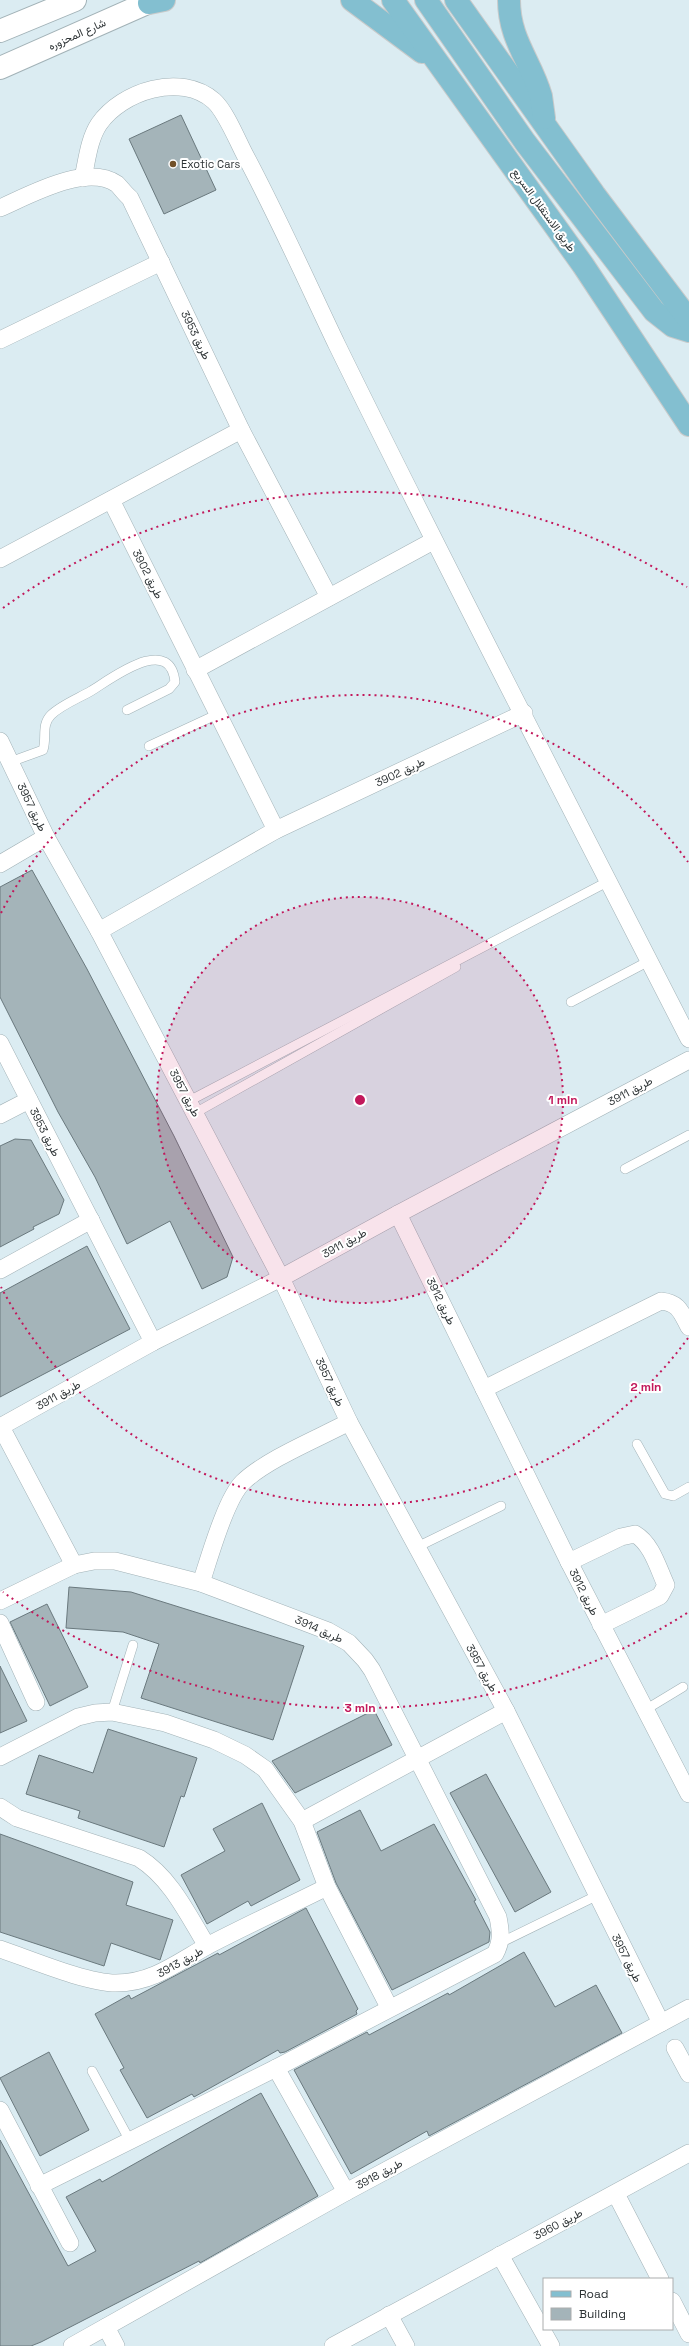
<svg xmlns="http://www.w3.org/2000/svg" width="689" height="2346" font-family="'Space Grotesk',Vazirmatn,sans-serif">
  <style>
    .building { fill: #a4b4b9; stroke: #6a797e }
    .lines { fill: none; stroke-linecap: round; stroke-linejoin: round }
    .lane-casing { stroke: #a2b2b7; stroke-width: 10 }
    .street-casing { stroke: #a2b2b7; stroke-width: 18 }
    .secondary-casing { stroke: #a2b2b7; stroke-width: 24 }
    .primary-casing { stroke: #c8caca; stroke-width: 24 }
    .lane { stroke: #fff; stroke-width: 9 }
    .street { stroke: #fff; stroke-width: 17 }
    .secondary { stroke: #fff; stroke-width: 22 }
    .primary { stroke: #83bfd0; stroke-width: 22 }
    .ring { fill: none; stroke: #c2185b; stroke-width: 2; stroke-dasharray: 2 4 }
    .poi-dot { fill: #725128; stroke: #fff; stroke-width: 1.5 }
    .labels { text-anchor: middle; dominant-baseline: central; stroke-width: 4; stroke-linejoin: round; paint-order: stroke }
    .street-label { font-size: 11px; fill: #2c3234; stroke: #fff }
    .poi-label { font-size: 11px; fill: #2c3234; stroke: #fff; text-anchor: start }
    .centre { fill: #c2185b; stroke: #fff; stroke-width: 2 }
    .ring-label { font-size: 12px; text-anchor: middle; font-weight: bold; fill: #c2185b; stroke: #fff; stroke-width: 4; stroke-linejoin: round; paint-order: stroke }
  </style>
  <rect width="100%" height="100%" fill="#dbecf2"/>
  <g class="building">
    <polygon points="181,115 216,190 164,214 129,139"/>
    <polygon points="32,870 87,969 174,1136 233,1257 227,1277 202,1289 170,1221 127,1244 95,1177 58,1112 0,997 0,887"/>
    <polygon points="15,1139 31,1140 64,1200 59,1214 33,1227 34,1229 0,1247 0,1146"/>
    <polygon points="87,1246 130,1329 0,1397 0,1293"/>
    <polygon points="69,1587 131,1592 304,1646 273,1740 141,1698 159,1644 123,1632 66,1628"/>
    <polygon points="47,1604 88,1687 50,1706 10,1622"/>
    <polygon points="0,1666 27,1721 0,1733"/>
    <polygon points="374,1710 392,1745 295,1793 272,1761"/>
    <polygon points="108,1729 197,1758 184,1797 181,1796 164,1847 78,1818 80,1811 26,1794 39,1755 93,1773"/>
    <polygon points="486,1774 551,1892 515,1912 450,1793"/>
    <polygon points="262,1803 300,1880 251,1906 248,1901 207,1924 181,1875 225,1851 213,1829"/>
    <polygon points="360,1810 381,1851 434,1824 476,1900 474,1901 490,1932 489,1942 392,1990 336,1883 317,1832"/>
    <polygon points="0,1834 133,1882 126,1905 173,1920 160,1960 111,1943 104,1966 0,1932"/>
    <polygon points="306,1908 358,2009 356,2011 357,2014 285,2052 280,2053 278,2050 194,2097 192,2094 147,2118 120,2070 124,2068 95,2014 129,1995 131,1999 218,1953 219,1955"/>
    <polygon points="524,1952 555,2007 596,1985 622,2033 429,2136 427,2131 351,2174 294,2070 367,2032 369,2035 448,1993 449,1995"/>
    <polygon points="49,2052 89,2130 40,2156 0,2078"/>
    <polygon points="261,2093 318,2196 200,2263 199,2261 41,2342 31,2346 0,2346 0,2140 68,2266 96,2251 66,2197 100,2179 102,2182"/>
  </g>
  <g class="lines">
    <defs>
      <g id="lane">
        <polyline points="149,746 218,714"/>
        <path d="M10,762l33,-12c4,-12 -2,-25 8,-35 10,-10 28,-17 40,-24 20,-12 79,-58 84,-9l-6,7 -42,21"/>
        <polyline points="571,1002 649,961"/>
        <polyline points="189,1101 609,881"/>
        <polyline points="195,1113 456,967"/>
        <polyline points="625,1169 689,1135"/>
        <polyline points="637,1444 665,1494 673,1496 689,1487"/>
        <polyline points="417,1547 501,1506"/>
        <polyline points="645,1710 683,1687"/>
        <polyline points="112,1712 133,1645"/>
        <polyline points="500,1943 596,1896"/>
        <polyline points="92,2071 130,2141"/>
      </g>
      <g id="street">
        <path d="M83,178c4,-18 6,-39 16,-54 23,-33 82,-52 115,-23 12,11 23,39 31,54 33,62 62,127 92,190 114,233 234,463 352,694"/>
        <path d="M0,208c30,-13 86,-45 117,-24 4,4 8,10 13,14l111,232 88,167"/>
        <polyline points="0,340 161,262"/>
        <polyline points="111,500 276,830"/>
        <polyline points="0,559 241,430"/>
        <polyline points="195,670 433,541"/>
        <polyline points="0,741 46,837 99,931 281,1278 349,1422 506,1711 661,2023"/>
        <polyline points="0,864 46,837"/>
        <polyline points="99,931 276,830 524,713"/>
        <polyline points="0,1043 153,1342"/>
        <polyline points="0,1115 29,1100"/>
        <polyline points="398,1214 569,1562 689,1794"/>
        <polyline points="0,1270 91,1220"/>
        <path d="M484,1389l177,-88c18,2 20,11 28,26"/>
        <polyline points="0,1427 153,1342 281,1278 398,1214 689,1060"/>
        <polyline points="1,1427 74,1565"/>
        <path d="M569,1562l52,-25 14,-3c17,10 23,34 31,51l-6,11 -59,29"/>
        <path d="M201,1583c8,-24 25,-85 42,-101 24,-23 76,-44 106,-60"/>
        <path d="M0,1601l74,-36 20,-4h21l86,22 127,48 21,12 16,17 7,10 126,247c3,15 4,24 -3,37l-219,114 -237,118"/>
        <polyline points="0,1623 36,1702"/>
        <polyline points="0,1757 78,1717 95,1713 112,1712 165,1723 214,1740 245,1755 265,1769 302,1821 327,1887 389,2007"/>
        <path d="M0,1807l17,11 122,40c32,20 49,57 68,88"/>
        <polyline points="302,1821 506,1711"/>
        <path d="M0,1949c30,10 86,34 116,34 36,0 61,-20 91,-37 40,-21 80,-39 120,-59"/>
        <polyline points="675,2048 689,2074"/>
        <polyline points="276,2068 346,2192"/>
        <polyline points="0,2110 70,2243"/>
        <polyline points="616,2194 660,2279"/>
        <polyline points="500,2255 551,2346"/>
        <polyline points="672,2301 689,2334"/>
        <polyline points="389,2315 406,2346"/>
        <polyline points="106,2327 116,2346"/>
        <polyline points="72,2346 346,2192 689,2008"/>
        <polyline points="333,2346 689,2153"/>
      </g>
      <g id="secondary">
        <polyline points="0,31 75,0"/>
        <polyline points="0,68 154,0"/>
      </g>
      <g id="primary">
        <polyline points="352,0 422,52"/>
        <polyline points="393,0 583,265 689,425"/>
        <polyline points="426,0 525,142 654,311 673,326 689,331"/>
        <polyline points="456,0 594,194 689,320"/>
        <path d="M509,0c0,40 22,61 32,96 1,7 2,15 3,22"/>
        <polyline points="149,3 164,0"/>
      </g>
    </defs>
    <use href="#lane" class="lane-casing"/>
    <use href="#street" class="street-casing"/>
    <use href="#secondary" class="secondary-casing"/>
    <use href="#primary" class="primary-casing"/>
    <use href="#lane" class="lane"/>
    <use href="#street" class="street"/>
    <use href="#secondary" class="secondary"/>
    <use href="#primary" class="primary"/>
  </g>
  <circle cx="360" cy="1100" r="203" fill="#c2185b" fill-opacity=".12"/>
  <g class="ring">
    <circle cx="360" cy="1100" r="203"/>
    <path d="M688 1338A405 405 0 0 1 1 1287M1 913A405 405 0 0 1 688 862"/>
    <path d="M687 1613A608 608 0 0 1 3 1592M3 608A608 608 0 0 1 687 587"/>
  </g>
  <circle class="poi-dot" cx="173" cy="164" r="4"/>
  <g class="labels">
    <g class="street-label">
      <text transform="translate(77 34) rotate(-24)">شارع المحزوره</text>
      <text transform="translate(544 210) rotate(54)">طريق الاستقلال السريع</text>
      <text transform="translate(196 335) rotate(64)">طريق 3953</text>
      <text transform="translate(148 574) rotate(63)">طريق 3902</text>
      <text transform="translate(400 772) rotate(-25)">طريق 3902</text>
      <text transform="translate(32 807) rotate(64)">طريق 3957</text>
      <text transform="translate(630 1091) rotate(-28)">طريق 3911</text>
      <text transform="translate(185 1093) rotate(62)">طريق 3957</text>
      <text transform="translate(45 1132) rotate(63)">طريق 3953</text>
      <text transform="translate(344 1243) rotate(-29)">طريق 3911</text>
      <text transform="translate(441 1301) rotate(64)">طريق 3912</text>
      <text transform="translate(330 1382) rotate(65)">طريق 3957</text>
      <text transform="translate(58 1395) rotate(-29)">طريق 3911</text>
      <text transform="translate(584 1592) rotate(63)">طريق 3912</text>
      <text transform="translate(319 1629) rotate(24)">طريق 3914</text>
      <text transform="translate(482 1668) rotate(61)">طريق 3957</text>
      <text transform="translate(627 1958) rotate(63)">طريق 3957</text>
      <text transform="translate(180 1962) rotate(-29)">طريق 3913</text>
      <text transform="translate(379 2174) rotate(-28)">طريق 3918</text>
      <text transform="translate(558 2224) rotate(-28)">طريق 3960</text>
    </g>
    <g class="poi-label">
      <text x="181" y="164">Exotic Cars</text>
    </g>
  </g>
  <circle cx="360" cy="1100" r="6" class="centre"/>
  <g class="ring-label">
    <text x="563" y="1104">1 min</text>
    <text x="646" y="1391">2 min</text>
    <text x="360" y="1712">3 min</text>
  </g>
  <rect x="543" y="2278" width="130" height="52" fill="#ffffff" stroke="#abadae"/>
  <rect x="551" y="2291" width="20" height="6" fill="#83bfd0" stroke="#abadae"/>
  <text x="579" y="2298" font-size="12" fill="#2c3234">Road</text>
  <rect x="551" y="2308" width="20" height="12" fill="#a4b4b9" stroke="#abadae"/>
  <text x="579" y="2318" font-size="12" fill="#2c3234">Building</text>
</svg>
